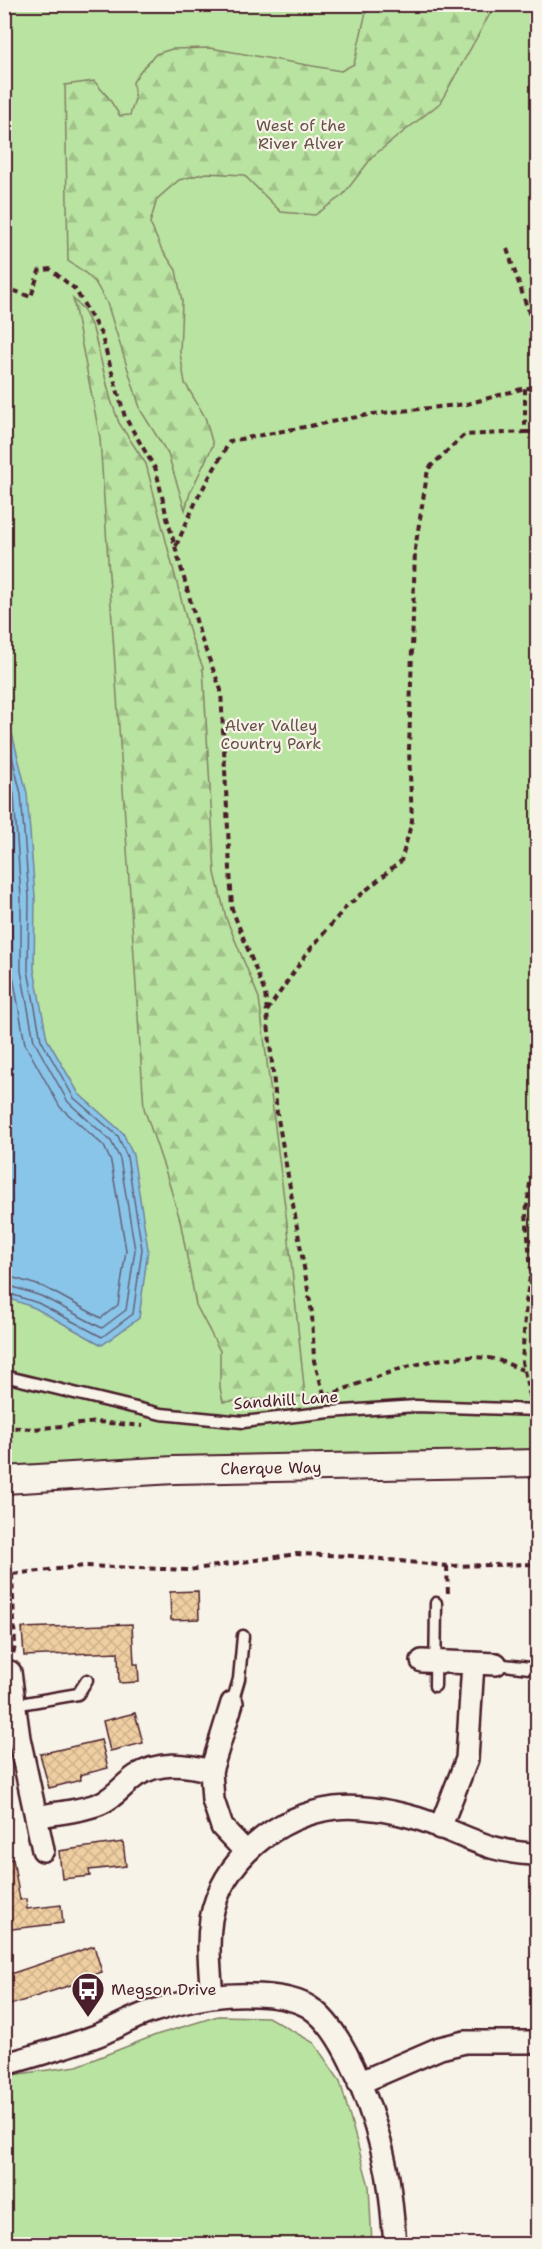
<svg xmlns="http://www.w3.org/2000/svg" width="542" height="2249" font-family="'Shantell Sans',sans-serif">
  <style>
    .green { fill: #b9e3a0; stroke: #828166; stroke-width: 1.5 }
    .forest { fill: url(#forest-firs); stroke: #828166; stroke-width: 1.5 }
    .water { fill: #89c5e9; stroke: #70839d; stroke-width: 1.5 }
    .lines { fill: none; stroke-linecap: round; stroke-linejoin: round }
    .shore { stroke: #636177; stroke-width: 1.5 }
    .building { fill: url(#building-cross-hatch); stroke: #4a1f2b; stroke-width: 1.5 }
    .service-casing { stroke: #4a1f2b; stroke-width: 15 }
    .minor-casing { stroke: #4a1f2b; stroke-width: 26 }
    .tertiary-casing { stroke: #4a1f2b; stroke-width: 30 }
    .path { stroke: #4a1f2b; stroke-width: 4; stroke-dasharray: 6 4.5; stroke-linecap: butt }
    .service { stroke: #f7f3e8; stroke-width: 10 }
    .minor { stroke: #f7f3e8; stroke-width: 21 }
    .tertiary { stroke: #f7f3e8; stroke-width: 26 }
    .labels { text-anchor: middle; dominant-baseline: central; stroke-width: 4.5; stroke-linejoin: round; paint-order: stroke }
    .park-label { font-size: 16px; fill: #665048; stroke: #f7f3e8 }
    .street-label { font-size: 16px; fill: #4a1f2b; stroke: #f7f3e8 }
    .poi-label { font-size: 16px; fill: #4a1f2b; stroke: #f7f3e8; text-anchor: start }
  </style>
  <defs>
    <pattern id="forest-firs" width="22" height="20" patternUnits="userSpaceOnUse" patternTransform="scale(1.5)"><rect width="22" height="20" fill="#b9e3a0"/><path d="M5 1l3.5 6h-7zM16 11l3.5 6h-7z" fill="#a1c28a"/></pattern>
    <pattern id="building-cross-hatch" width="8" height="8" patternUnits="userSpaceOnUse" patternTransform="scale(1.5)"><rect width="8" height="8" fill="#efcfa1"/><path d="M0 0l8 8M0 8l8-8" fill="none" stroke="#ceb18b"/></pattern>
  </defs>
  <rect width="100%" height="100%" fill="#f7f3e8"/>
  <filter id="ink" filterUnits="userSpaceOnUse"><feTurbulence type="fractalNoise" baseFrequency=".0167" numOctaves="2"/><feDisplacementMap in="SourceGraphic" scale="12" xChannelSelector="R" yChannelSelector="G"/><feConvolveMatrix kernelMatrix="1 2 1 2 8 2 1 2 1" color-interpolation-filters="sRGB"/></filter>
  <g filter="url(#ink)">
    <g class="green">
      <polygon points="4,5 537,5 537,1463 5,1480"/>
      <polygon points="218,2016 268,2017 314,2043 340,2081 369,2186 372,2244 5,2244 5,2076 77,2066 156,2035"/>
    </g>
    <g class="forest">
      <polygon points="365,5 495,5 440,103 373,156 343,195 315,215 281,212 244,175 206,173 179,180 157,199 150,223 161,248 176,270 182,301 180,353 185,383 205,417 213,445 190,493 185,510 168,454 141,411 107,303 95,282 83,271 68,261 65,85 94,81 108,97 120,116 130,115 135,99 133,82 141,70 156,54 172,49 210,48 341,71 354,64 366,12"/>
      <polygon points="73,299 83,309 93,329 111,400 119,423 146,464 191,637 203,668 215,873 226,918 259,998 288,1231 305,1396 223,1402 220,1388 220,1351 196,1305 180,1220 166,1173 144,1108 100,438"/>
    </g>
    <polygon class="water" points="4,702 27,793 35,897 34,969 47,1039 79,1094 123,1133 133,1155 148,1249 139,1318 102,1345 35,1308 5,1297"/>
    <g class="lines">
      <g class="shore">
        <polyline points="4,723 21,794 29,897 28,970 41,1040 74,1098 118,1136 127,1157 142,1249 133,1314 102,1337 38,1303 4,1292"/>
        <polyline points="4,755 14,795 21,897 21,971 34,1041 68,1102 111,1141 120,1159 135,1250 126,1310 102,1328 41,1296 4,1284"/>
        <polyline points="4,794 12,897 12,970 25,1044 60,1107 104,1146 111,1162 126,1250 118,1305 101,1318 44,1287 4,1275"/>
      </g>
    </g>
    <g class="building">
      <polygon points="198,1591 199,1619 171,1620 170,1592"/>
      <polygon points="132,1624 134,1664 138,1664 139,1682 119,1683 118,1652 24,1656 22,1628"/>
      <polygon points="135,1713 143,1743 110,1751 103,1721"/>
      <polygon points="101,1740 108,1768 80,1775 81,1780 49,1788 40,1754"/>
      <polygon points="123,1842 126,1866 89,1870 90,1876 62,1879 59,1851"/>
      <polygon points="4,1859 13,1859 20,1900 26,1899 27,1909 61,1905 63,1923 4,1930"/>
      <polygon points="94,1946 102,1972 76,1980 77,1983 4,2007 4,1976"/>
    </g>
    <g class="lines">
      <defs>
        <g id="service">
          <polyline points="4,1376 161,1414 243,1422 330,1412 416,1406 538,1410"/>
          <polyline points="496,1664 538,1669"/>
          <polyline points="435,1686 436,1603"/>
          <polyline points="232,1703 239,1679 243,1636"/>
          <polyline points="14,1705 78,1694 87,1680"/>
        </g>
        <g id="minor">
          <polyline points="422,1661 473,1663 467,1759 440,1828"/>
          <polyline points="473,1663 496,1664"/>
          <path d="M10,1672l9,66 17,79c18,-4 53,-7 67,-15 13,-6 21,-18 33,-26 23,-15 49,-12 75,-5l2,29 9,27 24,25"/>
          <polyline points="211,1771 232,1703"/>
          <polyline points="36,1817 43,1850"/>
          <path d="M212,1996c-2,-25 -5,-51 -1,-77 11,-59 65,-103 124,-111 27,-3 56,3 81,10 44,14 72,36 122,36"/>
          <path d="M4,2062h9c28,-8 56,-16 83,-26 18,-7 35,-18 54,-24 19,-6 41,-12 61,-15 26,-4 76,-4 98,10 40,25 69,120 78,165 4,24 6,48 8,72"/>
          <polyline points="359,2083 440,2048 465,2042 538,2042"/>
        </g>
        <polyline id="tertiary" points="4,1480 174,1470 538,1463"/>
      </defs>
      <use href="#service" class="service-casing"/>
      <use href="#minor" class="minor-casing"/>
      <use href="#tertiary" class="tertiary-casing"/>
      <g class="path">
        <polyline points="507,249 538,339"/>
        <polyline points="4,287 31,297 39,271 50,269 75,289 101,334 125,417 156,470 167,518 201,638 221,690 232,909 265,993 277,1113 312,1313 314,1361 326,1400"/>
        <polyline points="525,432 538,432"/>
        <polyline points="176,546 198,497 230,441 373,414 467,404 525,388 538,388"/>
        <polyline points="267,1011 307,953 346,907 401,861 412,821 409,750 415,549 428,469 464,435 525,432 525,388"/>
        <path d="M326,1396c52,-19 105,-44 162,-38 11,1 24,8 35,12"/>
        <polyline points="530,1397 522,1362 526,1302 531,1271 526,1214 538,1121"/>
        <polyline points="4,1427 34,1429 98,1422 143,1426"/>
        <polyline points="447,1566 448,1595"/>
        <polyline points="4,1570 12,1574 85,1566 189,1570 296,1554 352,1556 447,1566 538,1564"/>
        <polyline points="12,1574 15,1646 13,1654"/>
      </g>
      <use href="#service" class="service"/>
      <use href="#minor" class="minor"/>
      <use href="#tertiary" class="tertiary"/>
    </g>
  </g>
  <defs>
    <symbol id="bus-pin" viewBox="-11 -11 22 30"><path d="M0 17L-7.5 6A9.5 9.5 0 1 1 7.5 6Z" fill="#4a1f2b" stroke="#f7f3e8"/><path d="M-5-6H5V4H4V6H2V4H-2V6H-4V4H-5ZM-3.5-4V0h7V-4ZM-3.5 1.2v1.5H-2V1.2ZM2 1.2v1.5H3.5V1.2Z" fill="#fff"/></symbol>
  </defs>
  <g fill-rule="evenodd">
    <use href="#bus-pin" x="69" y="1970" width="38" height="52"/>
  </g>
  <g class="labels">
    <g class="park-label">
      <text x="301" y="125">West of the<tspan x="301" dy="18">River Alver</tspan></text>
      <text x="271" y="725">Alver Valley<tspan x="271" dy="18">Country Park</tspan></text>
    </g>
    <g class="street-label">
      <text transform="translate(286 1400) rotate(-4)">Sandhill Lane</text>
      <text transform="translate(271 1468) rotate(-1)">Cherque Way</text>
    </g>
    <g class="poi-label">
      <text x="111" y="1989">Megson Drive</text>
    </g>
  </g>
  <rect width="542" height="2249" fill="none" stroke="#f7f3e8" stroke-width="24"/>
  <rect x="12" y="12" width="518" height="2225" fill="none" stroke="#4a1f2b" stroke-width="2" filter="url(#ink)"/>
</svg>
